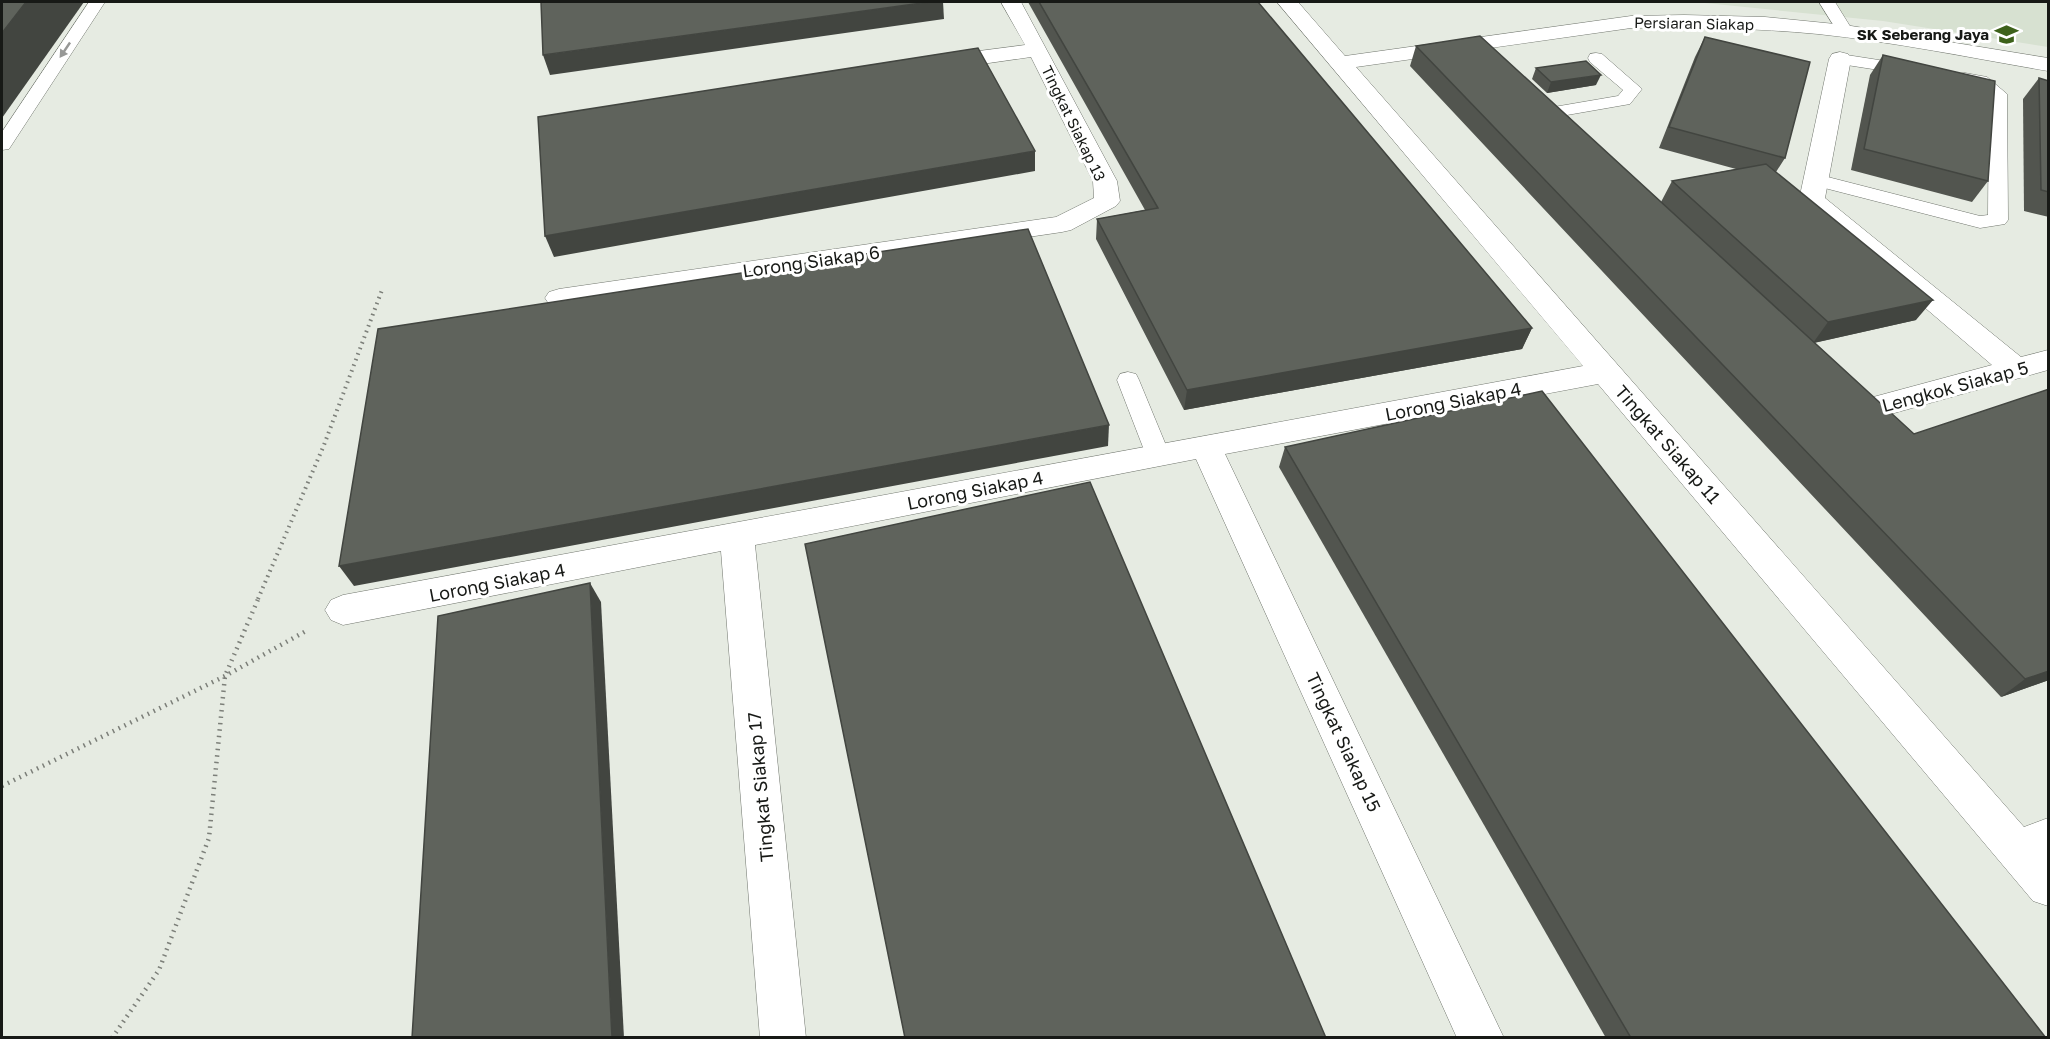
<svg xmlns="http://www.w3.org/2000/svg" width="2050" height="1039" font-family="'Golos Text',sans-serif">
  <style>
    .built { fill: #d7e1d1 }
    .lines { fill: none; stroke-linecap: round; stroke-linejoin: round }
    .service-casing { stroke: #71766e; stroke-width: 1 }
    .minor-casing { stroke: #71766e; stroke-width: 1 }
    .path-far1 { stroke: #7c7f79; stroke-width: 4; stroke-dasharray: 1.5 4.5; stroke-linecap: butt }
    .path { stroke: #7c7f79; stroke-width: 4.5; stroke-dasharray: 1.5 5; stroke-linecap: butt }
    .service { fill: #fff; fill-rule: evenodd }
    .minor { fill: #fff; fill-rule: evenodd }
    .wall { fill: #52554f }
    .shaded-wall { fill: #424540 }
    .building { fill: #5f635c; stroke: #424540; stroke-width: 1.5 }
    .oneway { fill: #979896 }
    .labels { text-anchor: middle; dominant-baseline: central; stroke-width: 6; stroke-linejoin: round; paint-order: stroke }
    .far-street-label { font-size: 15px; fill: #171916; stroke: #fff }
    .far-poi-label { font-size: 15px; font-weight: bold; fill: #171916; stroke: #fff; text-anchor: end }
    .street-label { font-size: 18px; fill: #171916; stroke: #fff }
  </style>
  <rect width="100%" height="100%" fill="#e6ebe2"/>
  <polygon class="built" points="1695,2 2048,2 2048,47 1883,21"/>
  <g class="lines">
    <defs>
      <g id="service">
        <polygon points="89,2 105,2 9,149 2,150 2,132"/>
        <polygon points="1819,2 1835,2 1853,31 1851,34 1839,34"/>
        <polygon points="1596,53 1602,54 1642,89 1630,104 1567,115 1582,131 1579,135 1567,135 1545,112 1548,108 1618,96 1623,90 1590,62 1588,58 1590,54"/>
        <polygon points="1840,54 1911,65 1917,66 1920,70 1917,74 1911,75 1834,63 1832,59 1834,55"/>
        <polygon points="1965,73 1987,77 2007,94 2008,220 2005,224 1980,228 1809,184 1806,180 1809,176 1816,174 1980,216 1988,215 1989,96 1975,85 1959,82 1956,78 1959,74"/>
        <polygon points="1128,372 1136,374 1139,380 1170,455 1167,461 1158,464 1149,461 1146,455 1117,380 1120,374"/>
      </g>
      <g id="minor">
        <polygon points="1001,2 1021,2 1117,181 1120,201 1116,206 1071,230 1062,232 559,307 549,304 545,298 549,292 559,289 1056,217 1094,198 1093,181 1031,57 940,70 932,68 929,63 932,58 940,56 1025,45"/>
        <path d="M1277,2h21l47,54 286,-40 53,-1 81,2 80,8 203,33v13c-76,-13 -153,-29 -230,-37 -62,-6 -125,-7 -187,-6l-275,39 668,760 24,-9v88l-15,-5 -435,-517 -373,70 279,584h-47l-261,-579 -441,86 51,493h-46l-39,-487 -378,74 -12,-5 -6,-10 6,-10 12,-5 1240,-229z"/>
        <polygon points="1840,52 1848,54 1851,59 1825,198 2021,357 2048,350 2048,370 1862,422 1851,419 1847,411 1851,403 1992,365 1799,200 1829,59 1832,54"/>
      </g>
    </defs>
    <use href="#service" class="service-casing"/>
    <use href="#minor" class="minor-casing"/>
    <polyline class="path-far1" points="258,599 324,445 382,290"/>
    <g class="path">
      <polyline points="2,786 225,676 306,631"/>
      <polyline points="112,1038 159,970 209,838 225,676 259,597"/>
    </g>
    <use href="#service" class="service"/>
    <use href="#minor" class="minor"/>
  </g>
  <g class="wall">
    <polygon points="1028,2 1258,2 1532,328 1522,349 1184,410 1096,239 1097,219 1145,210"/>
    <polygon points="1705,37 1785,158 1776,172 1916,320 1814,343 2049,680 2001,697 1410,66 1416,46 1661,202 1672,181 1736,169 1659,148 1695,57"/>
    <polygon points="1883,55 1988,181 1972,202 1851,170 1870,75"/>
    <polygon points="1536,68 1596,85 1547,93 1532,79"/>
    <polygon points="2039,78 2049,81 2049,217 2024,211 2023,99"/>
    <polygon points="1285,447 2046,1038 1606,1038 1279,467"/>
  </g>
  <g class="shaded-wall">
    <polygon points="26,2 84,2 2,118 2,33"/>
    <polygon points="929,2 943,2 944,19 550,75 543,55"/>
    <polygon points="1601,75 1596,85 1547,93 1551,82"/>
    <polygon points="1035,151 1035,171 554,257 545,236"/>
    <polygon points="1933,300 1916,320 1813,343 1828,322"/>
    <polygon points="1532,328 1522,349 1184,410 1187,390"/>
    <polygon points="1109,425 1108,446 354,586 339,566"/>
    <polygon points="590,583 601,602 624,1038 612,1038"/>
    <polygon points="2049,671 2049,680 2001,697 2025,679"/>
  </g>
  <g class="building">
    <polygon points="2,2 26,2 2,33"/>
    <polygon points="541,2 929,2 543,55"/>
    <polygon points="1039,2 1258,2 1532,328 1187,390 1097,219 1158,208"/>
    <polygon points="1480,36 1914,434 2049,389 2049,671 2025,679 1416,46"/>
    <polygon points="1705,37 1810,62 1785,158 1669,127"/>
    <polygon points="978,48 1035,151 545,236 538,117"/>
    <polygon points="1883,55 1995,81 1988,181 1864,149"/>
    <polygon points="1586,61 1601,75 1551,82 1536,68"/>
    <polygon points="2039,78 2049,81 2049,192 2041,190"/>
    <polygon points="1766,164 1933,300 1828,322 1672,181"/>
    <polygon points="1028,229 1109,425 339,566 378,329"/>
    <polygon points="1542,391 2046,1038 1631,1038 1285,447"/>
    <polygon points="1090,482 1326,1038 905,1038 805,544"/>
    <polygon points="590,583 612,1038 412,1038 438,616"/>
  </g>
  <defs><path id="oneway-solid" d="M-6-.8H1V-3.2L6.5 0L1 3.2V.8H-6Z" transform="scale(1.5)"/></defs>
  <use class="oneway" href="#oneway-solid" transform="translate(65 50) rotate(124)"/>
  <defs>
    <symbol id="school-bare" viewBox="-9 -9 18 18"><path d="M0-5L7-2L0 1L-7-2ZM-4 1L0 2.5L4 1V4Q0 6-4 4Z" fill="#3d611a" stroke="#fff" stroke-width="2.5" paint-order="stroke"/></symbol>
  </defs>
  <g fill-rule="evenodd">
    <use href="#school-bare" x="1990" y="18" width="33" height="33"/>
  </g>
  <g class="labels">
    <g class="far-street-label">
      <text transform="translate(1694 23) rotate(1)">Persiaran Siakap</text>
      <text transform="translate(1074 123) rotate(64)">Tingkat Siakap 13</text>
    </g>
    <g class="far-poi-label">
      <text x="1989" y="34">SK Seberang Jaya</text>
    </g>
    <g class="street-label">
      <text transform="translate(811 261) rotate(-8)">Lorong Siakap 6</text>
      <text transform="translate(1955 386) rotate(-15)">Lengkok Siakap 5</text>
      <text transform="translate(1453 401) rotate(-11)">Lorong Siakap 4</text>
      <text transform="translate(1668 444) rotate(49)">Tingkat Siakap 11</text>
      <text transform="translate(975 490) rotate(-11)">Lorong Siakap 4</text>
      <text transform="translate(497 582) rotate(-11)">Lorong Siakap 4</text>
      <text transform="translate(1344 742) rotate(65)">Tingkat Siakap 15</text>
      <text transform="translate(760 787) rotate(-95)">Tingkat Siakap 17</text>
    </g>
  </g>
  <rect width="2050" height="1039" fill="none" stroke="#171916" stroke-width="6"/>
</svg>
